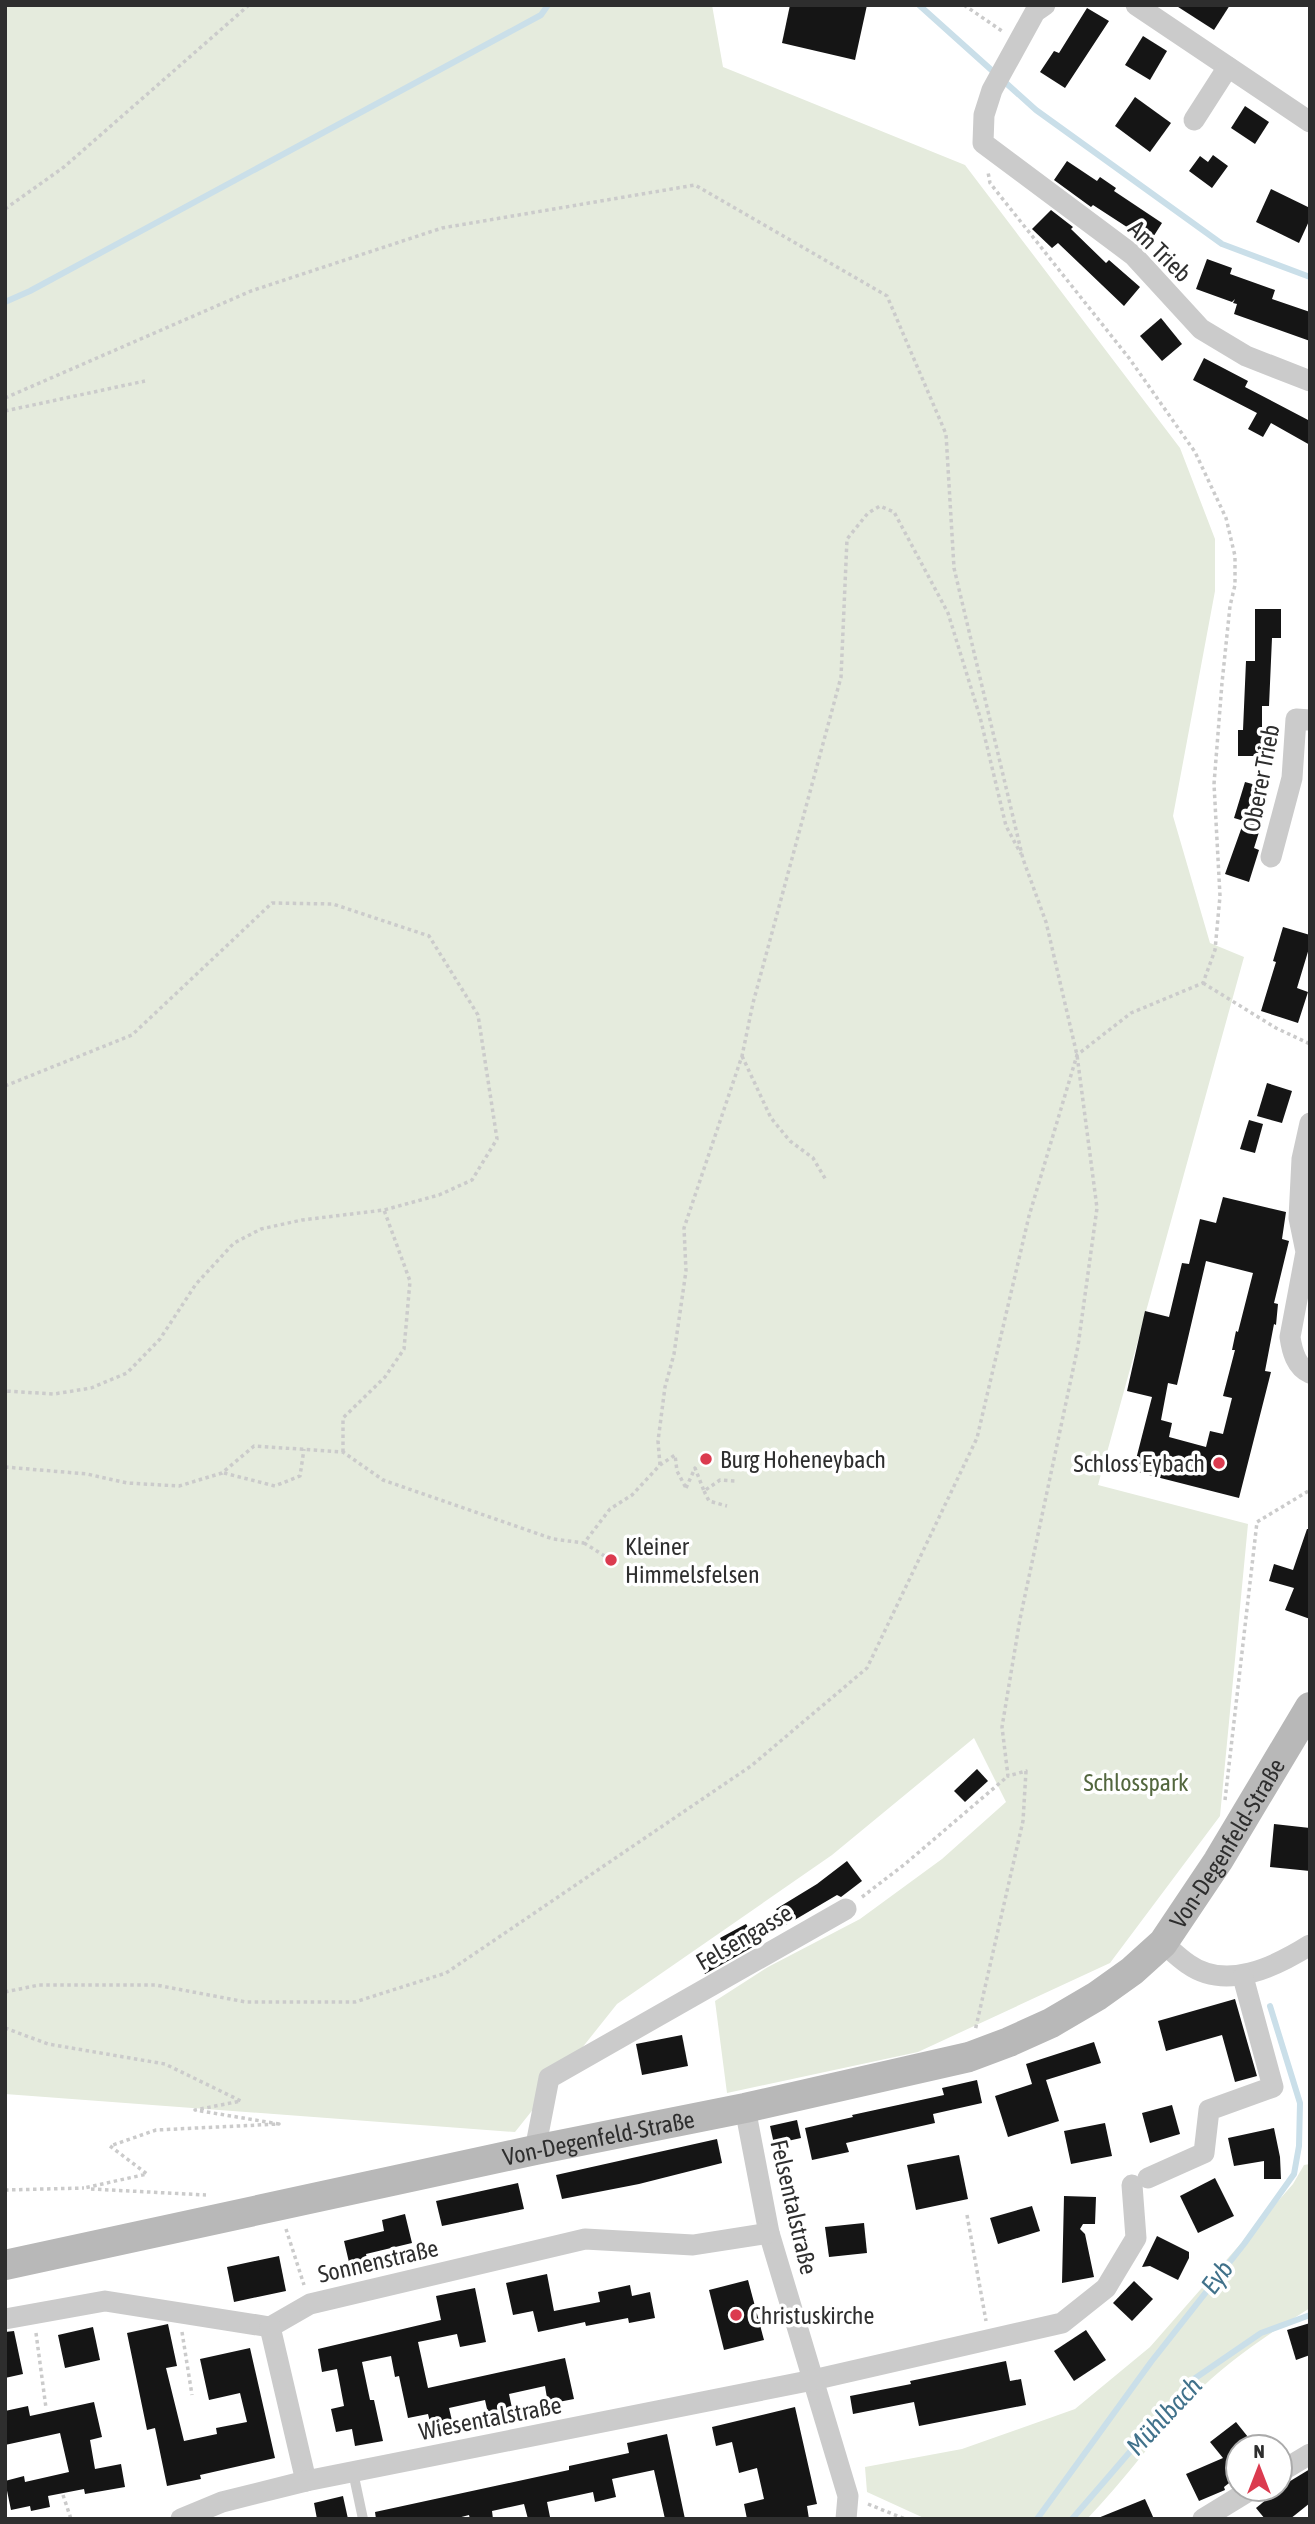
<svg xmlns="http://www.w3.org/2000/svg" width="1315" height="2524" font-family="'Asap Condensed',sans-serif">
  <style>
    .green { fill: #e5ebdd }
    .lines { fill: none; stroke-linecap: round; stroke-linejoin: round }
    .stream { stroke: #cadfe9; stroke-width: 6 }
    .building { fill: #151515; fill-rule: evenodd }
    .path { stroke: #cbcbcb; stroke-width: 3.5; stroke-dasharray: 3.5 3.5; stroke-linecap: butt }
    .service { stroke: #cbcbcb; stroke-width: 10 }
    .minor { stroke: #cbcbcb; stroke-width: 21 }
    .secondary { stroke: #b8b8b8; stroke-width: 30 }
    .poi-dot { fill: #db3b4f; stroke: #fff; stroke-width: 2.5 }
    .labels { text-anchor: middle; dominant-baseline: central; stroke-width: 7; stroke-linejoin: round; paint-order: stroke }
    .street-label { font-size: 24px; fill: #2e2e2e; stroke: #fff }
    .poi-label { font-size: 24px; fill: #2e2e2e; stroke: #fff; text-anchor: start }
    .park-label { font-size: 24px; fill: #53673e; stroke: #fff }
    .water-label { font-size: 26px; font-style: italic; fill: #41728b; stroke: #fff }
  </style>
  <rect width="100%" height="100%" fill="#fff"/>
  <g class="green">
    <polygon points="5,5 712,5 723,67 965,165 1180,448 1215,539 1215,591 1173,816 1210,943 1244,957 1098,1485 1248,1524 1220,1816 1110,1963 918,2052 727,2093 715,2001 768,1967 860,1919 942,1859 1006,1802 974,1738 832,1855 617,2004 515,2132 5,2094"/>
    <path d="M1310,2164v144c-42,26 -82,53 -117,88 -37,39 -68,84 -106,123h-161l-59,-27 -2,-25 97,-18 113,-40 75,-62 143,-163 11,-19z"/>
  </g>
  <g class="lines">
    <g class="stream">
      <polyline points="919,5 1036,110 1222,244 1310,277"/>
      <polyline points="5,302 30,291 541,15 548,5"/>
      <polyline points="1037,2519 1151,2362 1244,2244 1294,2174 1299,2146 1300,2103 1270,2006"/>
      <polyline points="1072,2519 1191,2381 1261,2333 1310,2315"/>
    </g>
  </g>
  <g class="building">
    <polygon points="790,5 867,5 855,60 782,43"/>
    <polygon points="1175,5 1230,5 1214,30"/>
    <polygon points="1087,8 1109,21 1065,88 1040,72 1054,51 1059,53"/>
    <polygon points="1143,36 1167,51 1150,80 1125,65"/>
    <polygon points="1135,97 1171,123 1150,152 1115,126"/>
    <polygon points="1245,106 1269,122 1255,144 1231,128"/>
    <polygon points="1213,155 1228,166 1212,188 1189,171 1200,156 1208,162"/>
    <polygon points="1067,161 1097,181 1100,177 1116,188 1114,191 1162,223 1150,242 1093,205 1091,207 1054,180"/>
    <polygon points="1271,189 1310,208 1310,219 1299,243 1256,222"/>
    <polygon points="1051,210 1073,227 1071,229 1106,263 1109,260 1140,287 1124,306 1058,243 1052,248 1032,229"/>
    <polygon points="1207,259 1232,268 1230,274 1275,290 1272,299 1310,312 1310,341 1234,314 1237,304 1233,303 1235,299 1232,302 1196,289"/>
    <polygon points="1161,318 1182,344 1162,361 1140,336"/>
    <polygon points="1204,358 1248,381 1245,387 1310,421 1310,445 1271,423 1263,437 1248,429 1257,413 1193,380"/>
    <polygon points="1255,609 1281,609 1281,638 1272,638 1269,706 1262,706 1262,756 1238,756 1238,730 1243,730 1246,661 1255,661"/>
    <polygon points="1245,782 1267,788 1260,808 1266,810 1254,848 1259,850 1249,882 1225,874 1244,821 1234,818"/>
    <polygon points="1283,927 1310,935 1310,945 1297,988 1308,992 1298,1023 1261,1011 1276,962 1273,961"/>
    <polygon points="1267,1083 1292,1091 1282,1123 1257,1116"/>
    <polygon points="1249,1120 1263,1124 1255,1153 1240,1149"/>
    <path d="M1223,1197l63,15 -4,27 7,2 -15,62 4,1 -2,21 -2,-1 -9,47 6,1 -32,126 -106,-27 19,-74 -25,-6 18,-80 24,6 13,-54 7,1 11,-45 16,4zM1206,1261l47,12 -15,59 -2,-1 -4,19h3l-12,46 9,2 -9,36 -13,-3 -4,16 -37,-10 3,-14 -11,-3 7,-37 9,2z"/>
    <polygon points="1307,1529 1310,1529 1310,1619 1285,1610 1294,1588 1269,1581 1274,1564 1293,1570"/>
    <polygon points="977,1769 988,1781 965,1802 954,1791"/>
    <polygon points="1274,1824 1310,1828 1310,1871 1270,1867"/>
    <polygon points="847,1861 862,1881 841,1897 837,1895 786,1925 776,1909 817,1884"/>
    <polygon points="746,1924 758,1944 705,1974 697,1960 724,1945 720,1938"/>
    <polygon points="1235,1999 1257,2076 1235,2082 1222,2035 1166,2051 1158,2021"/>
    <polygon points="682,2035 688,2066 642,2075 636,2044"/>
    <polygon points="1094,2042 1101,2063 1046,2080 1059,2121 1008,2137 995,2096 1032,2084 1026,2064"/>
    <polygon points="977,2080 982,2103 933,2114 935,2123 846,2143 849,2152 812,2160 805,2128 853,2117 852,2115 944,2095 942,2088"/>
    <polygon points="1172,2105 1180,2134 1150,2143 1142,2113"/>
    <polygon points="797,2120 801,2138 774,2144 770,2126"/>
    <polygon points="1105,2123 1112,2156 1071,2164 1064,2131"/>
    <polygon points="1274,2128 1280,2157 1281,2179 1264,2179 1264,2161 1234,2166 1228,2138"/>
    <polygon points="717,2139 722,2163 639,2184 562,2199 556,2175"/>
    <polygon points="959,2155 968,2199 916,2210 907,2165"/>
    <polygon points="1215,2178 1234,2216 1198,2233 1180,2196"/>
    <polygon points="518,2183 524,2209 442,2226 436,2201"/>
    <polygon points="1064,2196 1096,2197 1095,2224 1083,2224 1080,2229 1085,2234 1094,2277 1062,2283"/>
    <polygon points="1032,2206 1040,2231 998,2244 990,2218"/>
    <polygon points="405,2214 412,2243 366,2254 370,2271 352,2275 344,2241 384,2231 382,2220"/>
    <polygon points="864,2223 867,2253 829,2257 825,2227"/>
    <polygon points="1157,2236 1189,2252 1189,2258 1178,2280 1150,2266 1142,2267"/>
    <polygon points="279,2256 286,2291 234,2302 227,2267"/>
    <polygon points="547,2274 554,2311 600,2302 598,2292 630,2285 632,2296 650,2292 655,2318 629,2323 628,2318 586,2326 585,2322 538,2332 533,2311 513,2315 506,2283"/>
    <polygon points="748,2280 764,2340 724,2350 709,2290"/>
    <polygon points="1134,2281 1153,2299 1132,2321 1113,2303"/>
    <polygon points="475,2288 486,2342 460,2347 457,2334 418,2342 428,2388 565,2358 574,2399 548,2404 545,2386 509,2394 513,2413 489,2418 485,2400 449,2408 453,2425 432,2430 428,2414 408,2418 399,2376 395,2377 391,2356 362,2362 370,2400 374,2400 383,2441 355,2446 352,2429 336,2432 331,2409 344,2406 337,2369 322,2372 318,2349 441,2320 436,2296"/>
    <polygon points="1310,2323 1310,2355 1296,2360 1287,2330"/>
    <polygon points="168,2324 177,2366 166,2368 184,2441 217,2434 216,2428 247,2422 240,2393 209,2400 200,2359 250,2348 275,2458 200,2475 201,2479 167,2486 155,2428 147,2430 127,2333"/>
    <polygon points="93,2327 100,2360 65,2368 58,2335"/>
    <polygon points="1086,2330 1106,2360 1074,2381 1054,2351"/>
    <polygon points="14,2331 23,2374 5,2378 5,2332"/>
    <polygon points="1006,2361 1010,2381 1021,2379 1026,2405 919,2426 914,2402 853,2414 850,2396 911,2384 910,2381"/>
    <polygon points="94,2402 102,2437 90,2440 95,2469 121,2464 125,2487 85,2494 84,2489 48,2496 50,2507 31,2511 30,2506 11,2510 5,2481 24,2476 25,2482 69,2472 60,2433 5,2445 5,2411 28,2406 30,2416"/>
    <polygon points="795,2407 817,2504 807,2506 809,2519 747,2519 744,2504 764,2499 757,2468 739,2473 732,2442 716,2446 712,2427"/>
    <polygon points="1236,2422 1256,2447 1238,2447 1238,2476 1224,2487 1225,2490 1199,2501 1186,2474 1223,2458 1210,2442"/>
    <polygon points="667,2434 685,2519 665,2519 654,2470 612,2479 616,2497 595,2502 593,2492 547,2502 550,2517 542,2519 528,2519 524,2504 492,2511 493,2519 470,2519 469,2515 454,2519 376,2519 375,2512 569,2470 569,2466 629,2453 627,2443"/>
    <polygon points="1310,2469 1310,2503 1290,2519 1265,2519 1256,2508 1287,2483"/>
    <polygon points="343,2496 348,2519 317,2519 314,2503"/>
    <polygon points="1145,2499 1154,2519 1098,2519 1098,2518"/>
  </g>
  <g class="lines">
    <g class="path">
      <polyline points="964,5 1002,31"/>
      <polyline points="5,209 64,167 249,5"/>
      <polyline points="5,398 251,291 442,228 695,185 887,296 946,434 954,568 1023,859 1046,922 1077,1055 1097,1208 1078,1346 1020,1619 1002,1727 1008,1776 1026,1771 1023,1821 975,2031"/>
      <polyline points="5,411 145,381"/>
      <polyline points="1203,983 1276,1028 1310,1044"/>
      <polyline points="742,1056 771,1118 790,1141 813,1158 826,1180"/>
      <polyline points="5,1086 132,1035 272,903 333,904 429,936 478,1015 497,1139 472,1180 439,1195 384,1210 302,1220 261,1229 234,1243 196,1284 160,1339 127,1373 91,1388 54,1394 5,1391"/>
      <polyline points="343,1452 343,1418 385,1377 404,1349 410,1281 384,1210"/>
      <polyline points="660,1465 658,1441 665,1387 674,1354 686,1271 684,1228 742,1056 753,1003 841,677 847,539 868,513 880,506 894,512 948,613 980,717 1006,826 1021,854"/>
      <polyline points="5,1467 87,1474 127,1483 179,1486 222,1473 254,1446 343,1452 383,1480 553,1539 584,1543 610,1509 632,1495 660,1465 675,1455 677,1471 686,1488"/>
      <polyline points="224,1473 275,1486 300,1476 304,1449"/>
      <polyline points="686,1488 695,1468 704,1491 720,1480 736,1481"/>
      <polyline points="704,1491 709,1501 727,1506"/>
      <polyline points="584,1543 611,1560"/>
      <polyline points="1225,1800 1257,1522 1310,1490"/>
      <polyline points="862,1897 905,1864 1008,1776"/>
      <polyline points="5,1992 39,1985 156,1985 246,2002 355,2002 446,1973 751,1766 867,1668 977,1438 1029,1216 1077,1055 1131,1013 1203,983 1215,950 1220,896 1214,784 1222,683 1230,606 1235,585 1235,556 1226,518 1195,452 1129,358 990,183 988,172"/>
      <polyline points="5,2028 48,2044 165,2064 241,2101 195,2110 279,2124 156,2130 110,2146 147,2174 84,2188"/>
      <polyline points="91,2189 206,2195"/>
      <polyline points="5,2190 84,2188"/>
      <polyline points="967,2215 986,2321"/>
      <polyline points="286,2229 304,2285"/>
      <polyline points="182,2332 192,2395"/>
      <polyline points="36,2333 46,2408"/>
      <polyline points="63,2495 71,2519"/>
      <polyline points="868,2504 905,2519"/>
    </g>
    <polyline class="service" points="353,2472 363,2519"/>
    <g class="minor">
      <polyline points="1045,5 1035,12 992,90 984,115 983,143 1133,255 1201,329 1246,356 1310,381"/>
      <polyline points="1136,5 1310,122"/>
      <polyline points="1194,120 1228,67"/>
      <polyline points="1271,857 1292,778 1296,719 1310,720"/>
      <path d="M1310,1123l-8,36 -3,59 7,34 -16,85c2,14 6,30 20,36"/>
      <path d="M1163,1943c8,7 16,15 25,21 38,27 87,3 122,-19"/>
      <polyline points="745,2108 769,2233 848,2496 846,2519"/>
      <polyline points="535,2150 549,2078 846,1909"/>
      <polyline points="1148,2178 1204,2153 1209,2110 1273,2087 1243,1977"/>
      <polyline points="5,2319 105,2301 270,2327 310,2304 585,2239 693,2245 769,2233"/>
      <polyline points="270,2327 306,2481"/>
      <polyline points="1280,2472 1310,2454"/>
      <polyline points="181,2519 222,2502 306,2481 813,2380 1062,2323 1106,2288 1136,2238 1132,2185"/>
      <polyline points="1203,2519 1252,2489"/>
    </g>
    <path class="secondary" id="s1" d="M5,2265l530,-115 210,-42 224,-51 40,-15 42,-19 46,-27 35,-25 31,-28 55,-82 92,-154"/>
  </g>
  <g class="poi-dot">
    <circle cx="706" cy="1459" r="7"/>
    <circle cx="1219" cy="1463" r="7"/>
    <circle cx="611" cy="1560" r="7"/>
    <circle cx="736" cy="2315" r="7"/>
  </g>
  <g class="labels">
    <g class="street-label">
      <text transform="translate(1160 251) rotate(44)">Am Trieb</text>
      <text transform="translate(1261 778) rotate(-79)">Oberer Trieb</text>
      <text stroke="none"><textPath href="#s1" startOffset="1332">Von-Degenfeld-Straße</textPath></text>
      <text transform="translate(744 1937) rotate(-30)">Felsengasse</text>
      <text stroke="none"><textPath href="#s1" startOffset="607">Von-Degenfeld-Straße</textPath></text>
      <text transform="translate(794 2207) rotate(77)">Felsentalstraße</text>
      <text transform="translate(378 2261) rotate(-13)">Sonnenstraße</text>
      <text transform="translate(490 2418) rotate(-11)">Wiesentalstraße</text>
    </g>
    <g class="poi-label">
      <text x="720" y="1459">Burg Hoheneybach</text>
      <text x="1205" y="1463" text-anchor="end">Schloss Eybach</text>
      <text x="625" y="1546">Kleiner<tspan x="625" dy="28">Himmelsfelsen</tspan></text>
      <text x="750" y="2315">Christuskirche</text>
    </g>
    <g class="park-label">
      <text x="1136" y="1782">Schlosspark</text>
    </g>
    <g class="water-label">
      <text transform="translate(1217 2277) rotate(-53)">Eyb</text>
      <text transform="translate(1164 2416) rotate(-47)">Mühlbach</text>
    </g>
  </g>
  <rect width="1315" height="2524" fill="none" stroke="#2e2e2e" stroke-width="14"/>
  <g transform="translate(1259 2468)"><circle r="33" fill="#ffffff" stroke="#ababab" stroke-width="2"/>
  <path d="M0-5L12 26L0 18L-12 26Z" fill="#db3b4f"/>
  <text y="-10" font-size="19" font-weight="bold" text-anchor="middle" fill="#2e2e2e">N</text>
  </g>
</svg>
